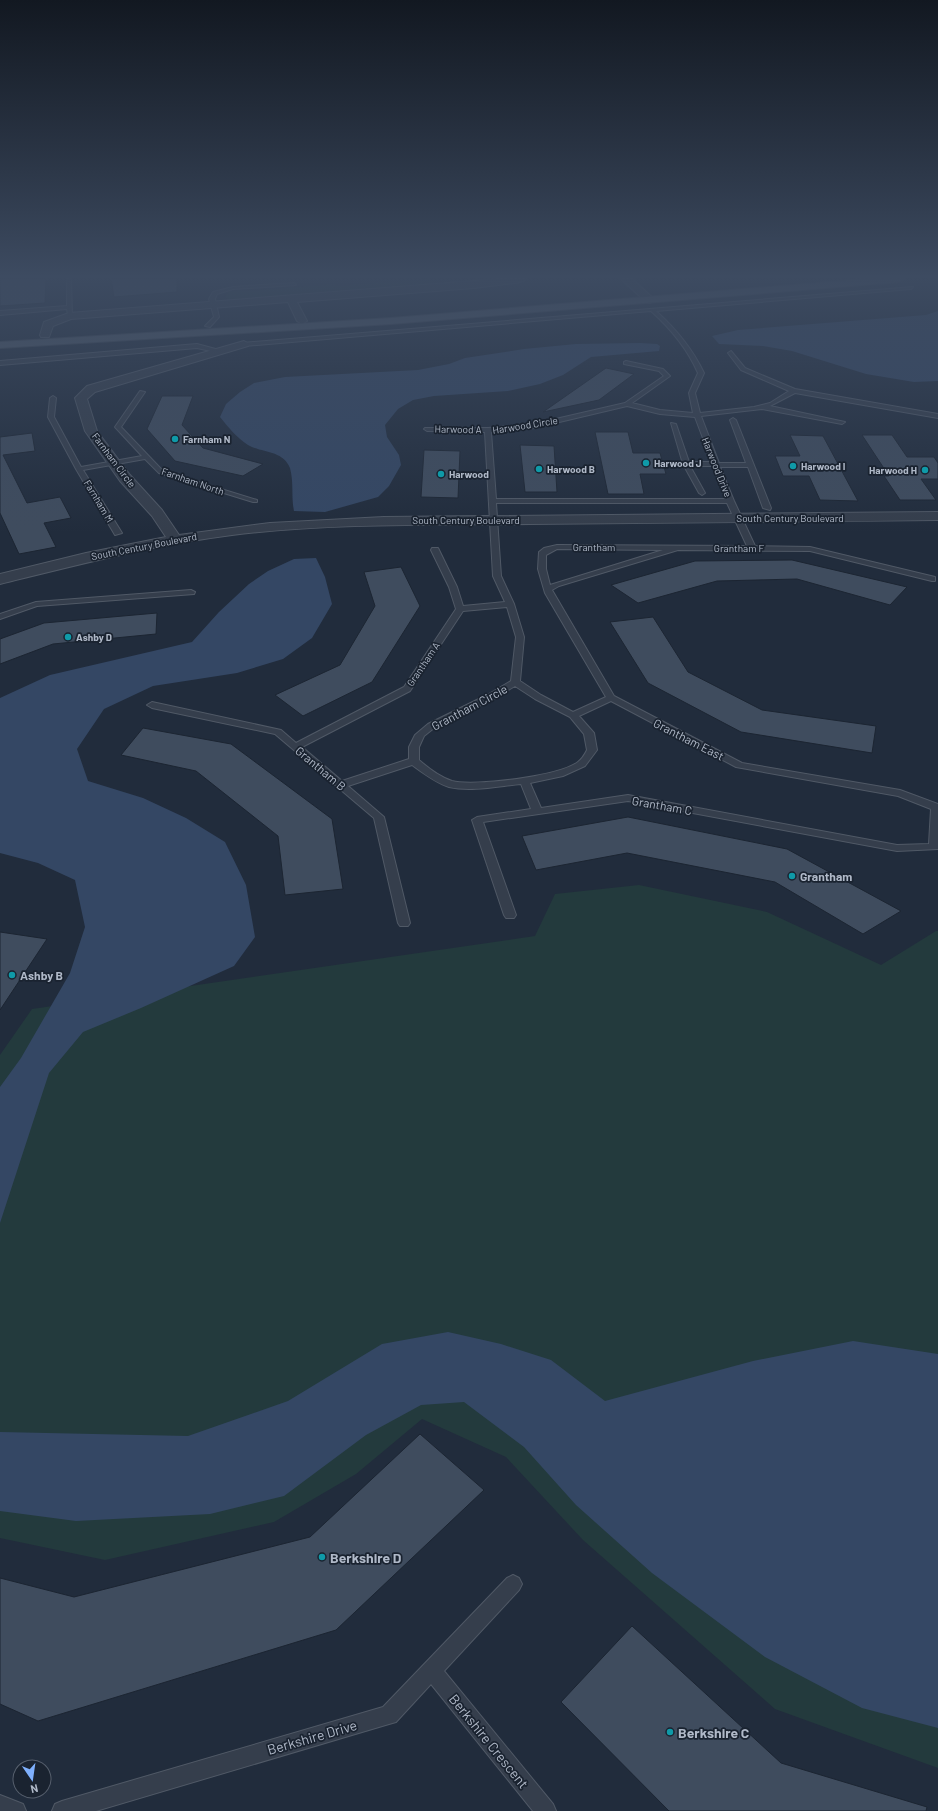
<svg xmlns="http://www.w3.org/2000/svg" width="938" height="1811" font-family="Barlow,sans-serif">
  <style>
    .green { fill: #233a3d }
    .water { fill: #344764 }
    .building { fill: #3f4c5e; stroke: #1c2532 }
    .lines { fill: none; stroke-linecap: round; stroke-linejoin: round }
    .lane-casing { stroke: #505966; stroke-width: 2 }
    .street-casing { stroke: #505966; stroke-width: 2 }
    .primary-casing { stroke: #3e4755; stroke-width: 2 }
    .lane { fill: #353e4c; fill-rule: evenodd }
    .street { fill: #353e4c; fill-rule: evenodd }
    .primary { fill: #525d6c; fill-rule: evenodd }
    .culture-dot { fill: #0f9aa8; stroke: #1a2330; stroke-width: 1.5 }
    .labels { text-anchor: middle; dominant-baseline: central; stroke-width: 3.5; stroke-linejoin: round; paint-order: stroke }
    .far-street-label { font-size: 10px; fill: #b0b9c8; stroke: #1a2330 }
    .far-poi-label { font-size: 10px; font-weight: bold; fill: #b0b9c8; stroke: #1a2330; text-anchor: start }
    .street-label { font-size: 12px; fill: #b0b9c8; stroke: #1a2330 }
    .poi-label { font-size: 12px; font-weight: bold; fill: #b0b9c8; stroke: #1a2330; text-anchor: start }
    .near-poi-label { font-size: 14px; font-weight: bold; fill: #b0b9c8; stroke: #1a2330; text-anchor: start }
    .near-street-label { font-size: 14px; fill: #b0b9c8; stroke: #1a2330 }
  </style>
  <rect width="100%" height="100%" fill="#212c3c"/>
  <g class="green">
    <polygon points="429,279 433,280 433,285 238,301 226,298 226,296 228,292 239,290 250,291 334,284 336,286"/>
    <polygon points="639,885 767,912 881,965 936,931 938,931 938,1768 775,1709 583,1540 506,1457 422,1419 356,1474 274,1522 105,1560 0,1538 0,1055 32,1009 535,936 555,894"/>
  </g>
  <g class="water">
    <polygon points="938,311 938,381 914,382 866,374 792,351 763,346 719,344 712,336 738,330 926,315"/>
    <path d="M640,343l17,1 3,2 -1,5 -68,6 -28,18 -23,9 -32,7 -74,5 -21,4 -15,9 -13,16 2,12 12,18 2,10 -12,21 -11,11 -53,15 -31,-1c-3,-14 0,-28 -4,-43 -7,-18 -28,-15 -42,-23 -12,-8 -19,-17 -28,-28l6,-13 14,-12 14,-9 31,-6 133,-7 31,-6 16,-6 59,-9 52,-5z"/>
    <polygon points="316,558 325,577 332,604 312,638 283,659 237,673 153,686 104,709 77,749 88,781 143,798 186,818 225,842 246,885 255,937 234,966 141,1008 83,1032 49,1073 0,1223 0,1087 21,1058 70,973 85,927 75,880 38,863 0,853 0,698 50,675 192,642 219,612 249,584 268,571 294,559"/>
    <polygon points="448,1332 501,1344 551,1360 605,1401 753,1361 853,1341 938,1354 938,1728 862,1708 765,1657 652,1573 576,1505 524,1447 464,1402 421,1405 366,1435 284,1496 210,1514 76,1521 0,1511 0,1432 188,1436 288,1401 382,1344"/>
  </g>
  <g class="building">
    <polygon points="0,279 46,279 45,303 0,306"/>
    <polygon points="111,279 177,279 177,292 114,297"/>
    <polygon points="606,368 634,374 599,400 543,412"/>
    <polygon points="162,396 193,396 182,425 203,448 263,464 243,476 175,461 147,429"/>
    <polygon points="595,432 628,432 633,453 660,453 666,474 640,474 644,494 608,494"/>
    <polygon points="32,433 35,451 3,455 27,503 60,497 71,518 44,523 56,547 19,554 0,513 0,437"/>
    <polygon points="790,435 823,436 858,501 820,500 809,476 783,476 775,456 800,456"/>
    <polygon points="862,435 892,435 907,457 934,457 938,463 938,479 921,479 936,500 900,500 884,476 889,476"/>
    <polygon points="520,445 554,446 557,492 525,492"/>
    <polygon points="424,450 460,451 458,498 421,497"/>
    <polygon points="792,560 907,587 890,605 797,579 717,581 638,603 611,585 695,561"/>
    <polygon points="401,567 420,606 372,682 303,716 275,695 340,665 375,606 364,572"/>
    <polygon points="157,613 156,634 53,644 0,664 0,639 44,623"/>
    <polygon points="653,617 688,672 762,710 876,726 872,753 741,732 648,683 610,622"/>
    <polygon points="143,728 231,744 332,819 343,889 285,895 278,836 196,771 121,755"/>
    <polygon points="628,817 787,849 901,911 863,934 775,882 627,853 536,870 522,836"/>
    <polygon points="0,932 47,939 0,1010"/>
    <polygon points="420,1434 484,1490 336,1630 38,1721 0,1704 0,1578 74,1597 310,1537"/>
    <polygon points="632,1626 781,1763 927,1807 926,1811 669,1811 561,1702"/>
  </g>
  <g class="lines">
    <defs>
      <g id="lane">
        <polygon points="67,279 71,279 72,315 68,315 67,309 0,315 0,311 67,306"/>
        <polygon points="294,283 296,285 233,289 217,294 215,299 219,317 210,327 205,326 214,317 209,299 213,292 233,287"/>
        <path d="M913,287l-2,2 -255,22c20,18 36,37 48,62l-9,20 5,20 54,-6 16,-4 19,-12 -48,-21 -13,-17 3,-2 14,17 50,21 143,25v4l-143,-25 -25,13 75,16 -3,2 -80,-15 -61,7 18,47h27l-16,-43 3,-2 3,2 35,88 -1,2 -7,-2 -15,-41h-28l14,34 21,45 55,1 125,30v4h-3l-122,-30 -132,-1 -119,36 -7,4 62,106 128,67 158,27 38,14v45l-41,2 -269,-50 -145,21 33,93 -2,3h-8l-2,-3 -32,-95 5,-3 54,-8 -10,-25c-22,2 -50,8 -72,3 -13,-4 -26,-14 -37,-22l-64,21 36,31 26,106 -2,3h-8l-2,-3 -24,-105 -99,-84 -123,-26 -5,-3 5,-3 129,28 15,13 108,-56 52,-78 -7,-22 -18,-37 1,-2h6l1,2 18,37 6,19 42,-4 -12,-26 -8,-144 -58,-1 -3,-2 1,-1h63l46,-4 91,-21 39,-27 -5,-5 -35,-7v-2l2,-1 37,8 7,7 -38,27 28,7 33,3 -4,-20 9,-20c-11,-25 -27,-44 -47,-62l-407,35 -3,-2 1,-1zM627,406l33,8 35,3 17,45h-23l-13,-38 -5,-1 12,41 16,29 3,2 3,-2 -15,-27h23l13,33h-230l-5,-67 43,-4zM496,503h231l20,43 -190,-1 -13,3 -5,4 -1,17 7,24 61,104 -33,15 -32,-17 -21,-14 4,-44 -10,-33 -13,-28zM557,549l106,1 -113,35 -4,-16v-14zM507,607l9,30 -5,44 -22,13 -61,30 -13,11 -6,12v12l-67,22 -40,-34 108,-56 53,-80zM515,686l20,13 35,18 14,17 3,16c-2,4 -5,9 -9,12 -18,14 -104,25 -126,19 -12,-4 -24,-13 -33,-21v-13l5,-11 10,-8 61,-30zM611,701l125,66 162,29 33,13 -2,35 -32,1 -269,-50 -87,13 -11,-25 33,-7 22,-10 12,-16 -3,-17 -15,-17z"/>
        <polygon points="197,344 223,351 220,353 197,348 0,365 0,361"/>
        <polygon points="140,391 145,392 121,427 163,471 257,500 257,502 253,502 159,473 145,459 83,470 122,533 115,535 76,469 48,417 50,398 53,396 56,398 54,417 81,467 142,456 115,427"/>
        <polygon points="191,590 195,592 194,594 37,606 0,619 0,614 36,602"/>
        <polygon points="513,1575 519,1578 522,1584 519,1590 444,1671 553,1804 556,1811 533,1811 431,1684 396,1722 389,1724 96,1811 52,1811 55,1804 62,1801 383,1707 507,1578"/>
        <polygon points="0,1795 23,1804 26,1811 0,1811"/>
      </g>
      <g id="street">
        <polygon points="499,279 526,279 521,282 474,288 297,302 307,321 302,324 297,321 288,302 71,319 53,326 49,337 41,337 40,335 44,322 69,313"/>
        <polygon points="621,279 632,279 655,300 650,303 646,302"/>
        <path d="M244,341l5,3 -1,2 -153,46 -8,7 10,32 33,44 32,35 17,25 91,-12 114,-6 554,-5v8c-136,2 -272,3 -408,4 -99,1 -199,-1 -298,11 -79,10 -155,30 -232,49v-10l86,-21 80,-16 -14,-21 -32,-35 -35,-50 -10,-33 12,-12z"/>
      </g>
      <polygon id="primary" points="865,279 904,279 899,282 391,324 0,348 0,342 391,318"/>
    </defs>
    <use href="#lane" class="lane-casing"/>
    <use href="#street" class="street-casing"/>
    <use href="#primary" class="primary-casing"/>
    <use href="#lane" class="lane"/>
    <use href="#street" class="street"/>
    <use href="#primary" class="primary"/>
  </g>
  <linearGradient id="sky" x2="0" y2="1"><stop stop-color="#121821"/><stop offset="0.52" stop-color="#3d4b61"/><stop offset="1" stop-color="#3d4b61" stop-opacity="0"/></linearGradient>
  <rect width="938" height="532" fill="url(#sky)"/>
  <g class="culture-dot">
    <circle cx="175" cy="439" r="4"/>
    <circle cx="646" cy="463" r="4"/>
    <circle cx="793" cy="466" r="4"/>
    <circle cx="539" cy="469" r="4"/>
    <circle cx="925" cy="470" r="4"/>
    <circle cx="441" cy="474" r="4"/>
    <circle cx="68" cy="637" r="4"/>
    <circle cx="792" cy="876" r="4"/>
    <circle cx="12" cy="975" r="4"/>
    <circle cx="322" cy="1557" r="4"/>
    <circle cx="670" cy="1732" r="4"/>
  </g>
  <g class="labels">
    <g class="far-street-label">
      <text transform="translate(525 425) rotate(-9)">Harwood Circle</text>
      <text transform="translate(458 429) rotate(1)">Harwood A</text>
      <text transform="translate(114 460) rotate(53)">Farnham Circle</text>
      <text transform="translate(717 467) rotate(68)">Harwood Drive</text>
      <text transform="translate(193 481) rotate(19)">Farnham North</text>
      <text transform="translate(99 501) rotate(59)">Farnham M</text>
      <text x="790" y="518">South Century Boulevard</text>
      <text x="466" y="520">South Century Boulevard</text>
      <text transform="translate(144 546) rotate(-11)">South Century Boulevard</text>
      <text x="594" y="547">Grantham</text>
      <text x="739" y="548">Grantham F</text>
      <text transform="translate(423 664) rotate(-56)">Grantham A</text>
    </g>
    <g class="far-poi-label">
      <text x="183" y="439">Farnham N</text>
      <text x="654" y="463">Harwood J</text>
      <text x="801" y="466">Harwood I</text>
      <text x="547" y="469">Harwood B</text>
      <text x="917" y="470" text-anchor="end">Harwood H</text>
      <text x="449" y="474">Harwood</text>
      <text x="76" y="637">Ashby D</text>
    </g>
    <g class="street-label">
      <text transform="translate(469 707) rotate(-28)">Grantham Circle</text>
      <text transform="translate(689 739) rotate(27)">Grantham East</text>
      <text transform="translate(321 768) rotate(40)">Grantham B</text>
      <text transform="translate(662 805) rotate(10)">Grantham C</text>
    </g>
    <g class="poi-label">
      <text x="800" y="876">Grantham</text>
      <text x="20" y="975">Ashby B</text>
    </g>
    <g class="near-poi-label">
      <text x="330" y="1557">Berkshire D</text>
      <text x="678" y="1732">Berkshire C</text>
    </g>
    <g class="near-street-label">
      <text transform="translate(312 1737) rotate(-16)">Berkshire Drive</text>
      <text transform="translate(489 1741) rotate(51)">Berkshire Crescent</text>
    </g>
  </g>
  <g transform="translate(32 1779) rotate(167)"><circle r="19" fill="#1a2330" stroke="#565f6d"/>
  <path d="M0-3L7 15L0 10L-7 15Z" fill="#7fb0fd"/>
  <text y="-6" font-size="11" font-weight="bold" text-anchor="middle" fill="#b0b9c8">N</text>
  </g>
</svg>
